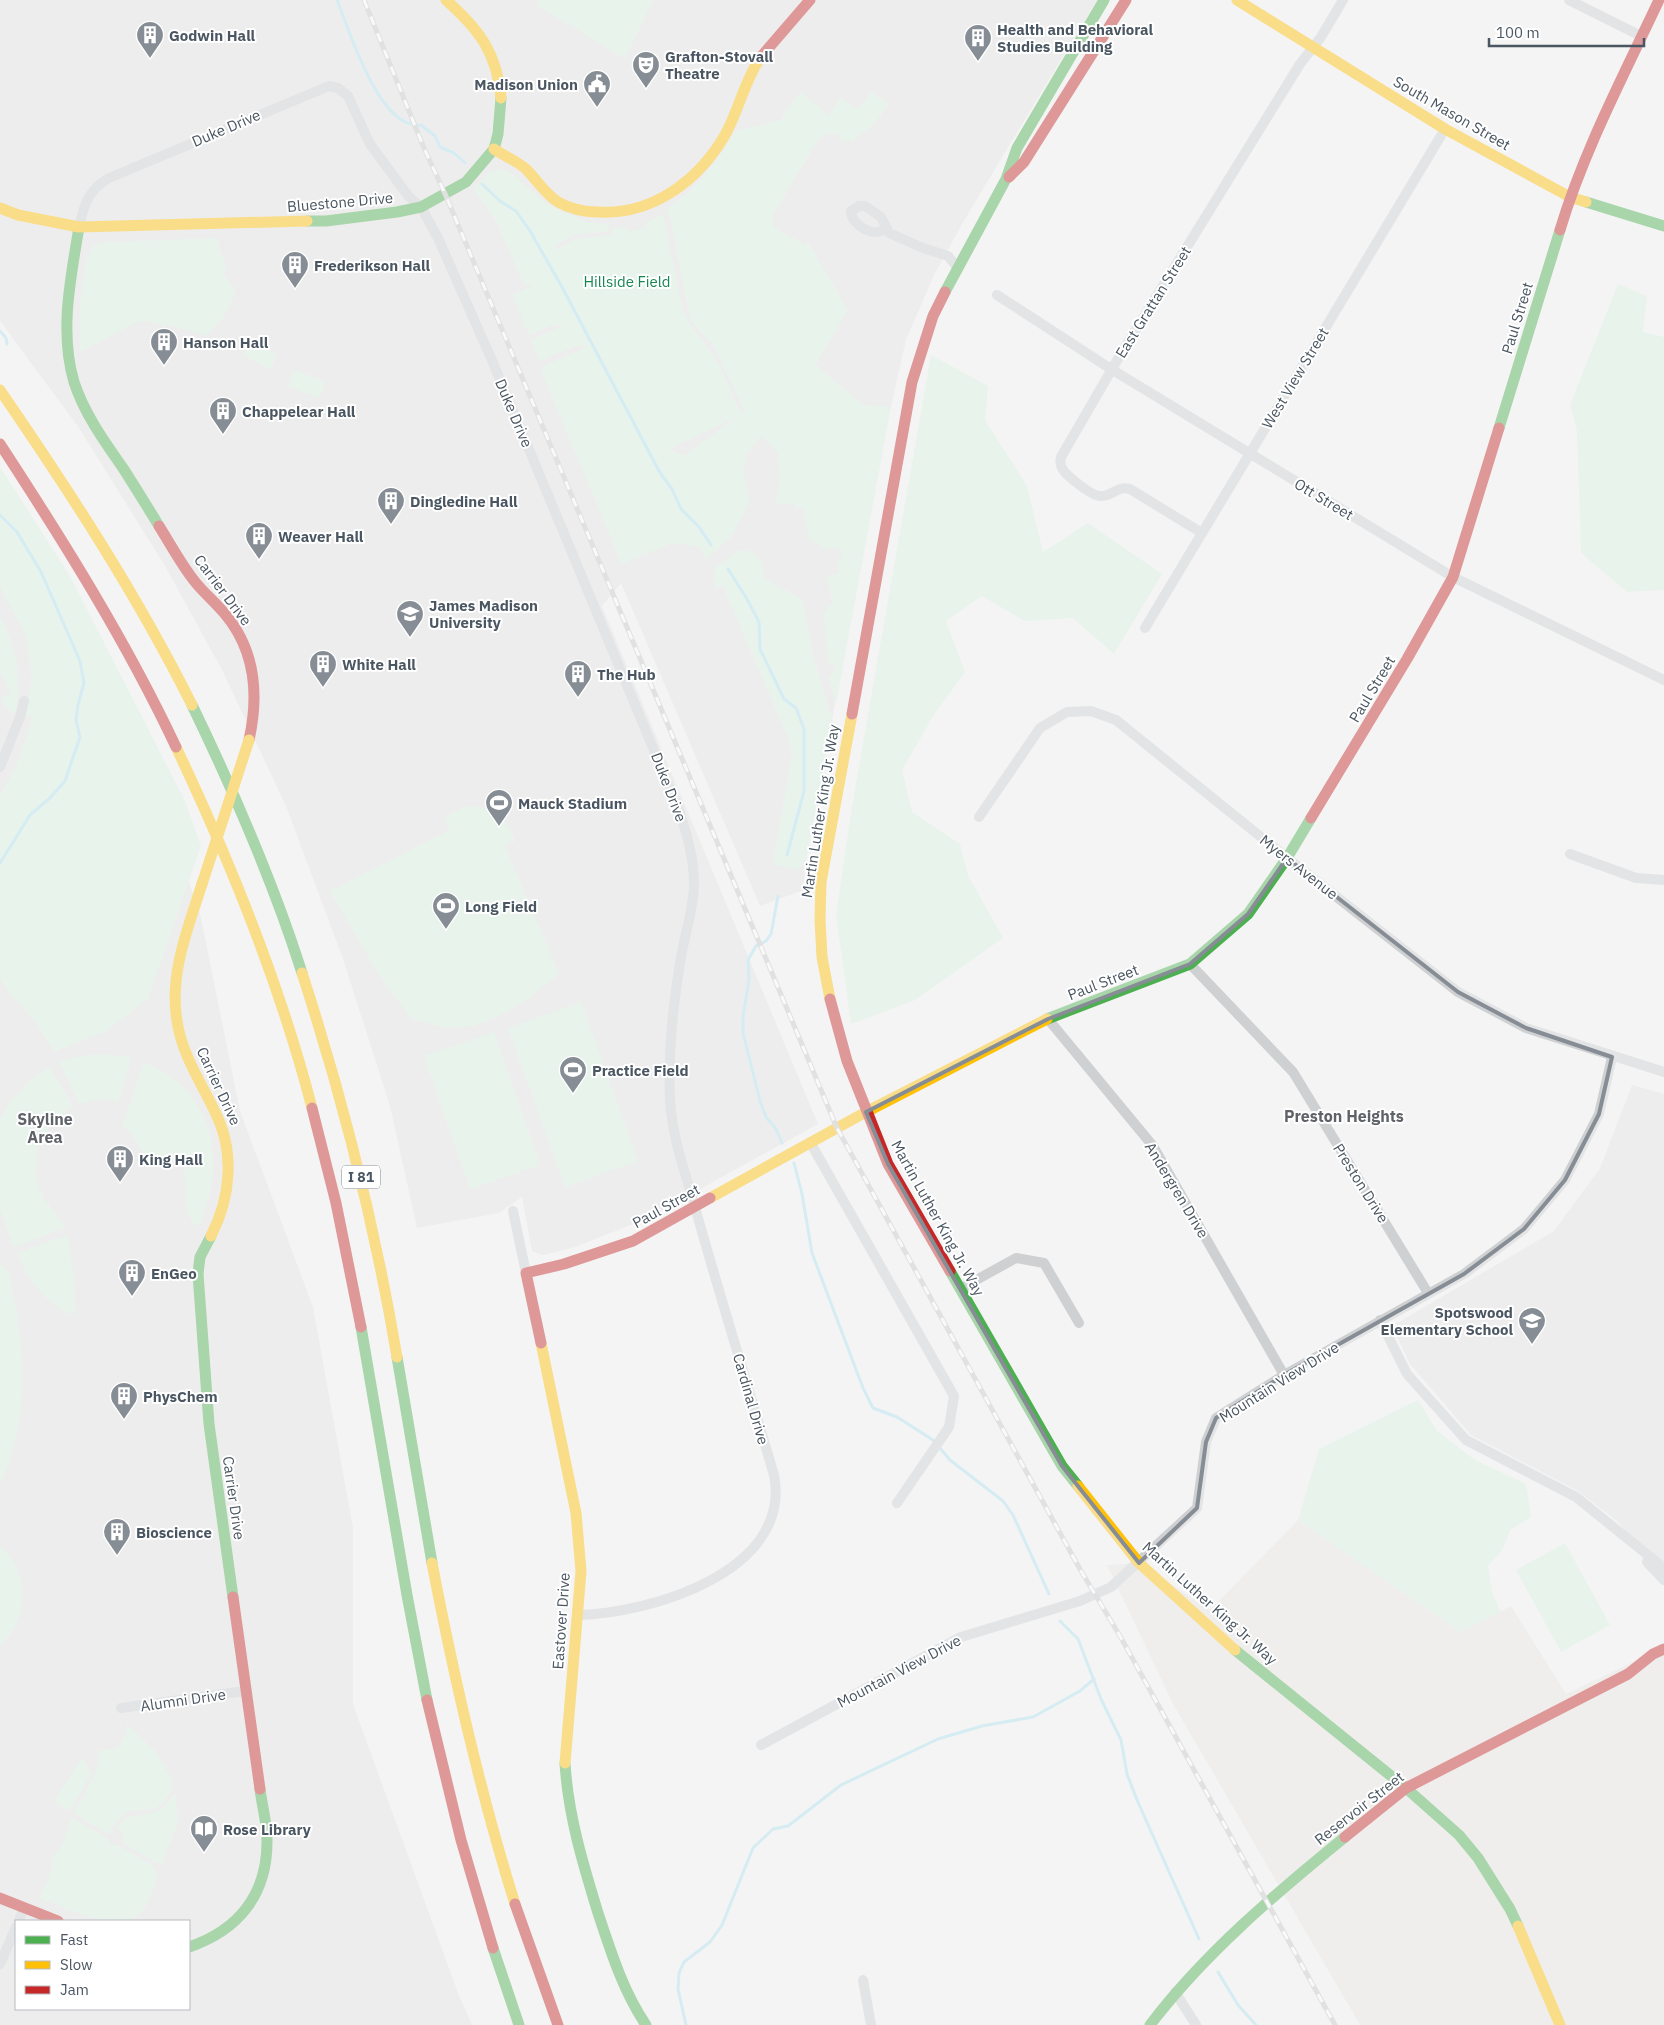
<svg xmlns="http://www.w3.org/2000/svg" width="1664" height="2025" font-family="'IBM Plex Sans',sans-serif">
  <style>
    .commercial { fill: #e8e7e3 }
    .education { fill: #e6e5e6; fill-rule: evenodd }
    .green { fill: #d9f2e3; fill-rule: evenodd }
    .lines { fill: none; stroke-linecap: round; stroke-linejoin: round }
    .stream { stroke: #aee2f0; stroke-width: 3 }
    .street { stroke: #ced0d2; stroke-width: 10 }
    .fast { stroke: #4caf50; stroke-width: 11 }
    .slow { stroke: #ffc107; stroke-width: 11 }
    .jam { stroke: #c62828; stroke-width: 11 }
    .rail-casing { stroke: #c9cacc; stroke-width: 5 }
    .rail { stroke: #fff; stroke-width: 3; stroke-dasharray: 9; stroke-linecap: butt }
    .slow-bridge { stroke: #ffc107; stroke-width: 11 }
    .marked { fill: none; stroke: #868d94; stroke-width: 4; stroke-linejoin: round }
    .labels { text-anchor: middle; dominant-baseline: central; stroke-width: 4; stroke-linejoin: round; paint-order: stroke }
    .shield { fill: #fff; stroke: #808990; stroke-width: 1 }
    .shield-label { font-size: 14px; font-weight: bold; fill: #4a5661 }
    .poi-label { font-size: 15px; font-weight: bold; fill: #4a5661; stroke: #fff; text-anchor: start }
    .street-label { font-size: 15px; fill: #4a5661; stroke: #fff }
    .park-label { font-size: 15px; fill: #17864f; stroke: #fff }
    .neighbourhood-label { font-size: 16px; font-weight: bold; fill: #5f6368; stroke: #fff }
  </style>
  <rect width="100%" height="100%" fill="#f4f4f4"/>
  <polygon class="commercial" points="1298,1520 1460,1632 1511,1606 1566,1694 1664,1647 1664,2025 1360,2025 1173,1704 1107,1565 1139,1563 1210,1610"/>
  <g class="education">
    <polygon points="0,0 1097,0 965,219 935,273 906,340 887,424 806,860 803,890 760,906 621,583 602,606 818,1124 648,1218 575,1247 543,1255 532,1251 522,1197 499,1213 417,1228 390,1106 343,959 286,806 222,670 165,566 79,428 0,321"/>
    <path d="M0,522l184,347 16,44 40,198 73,196 40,221v176l105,289 14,32h-472zM16,1921h173v88h-173z"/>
    <polygon points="1632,1085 1664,1094 1664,1584 1650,1561 1618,1522 1578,1491 1471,1435 1410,1364 1392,1326 1554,1231 1600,1168"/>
  </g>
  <g class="green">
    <polygon points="539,0 653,0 625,59 537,5"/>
    <path d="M800,92l29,23 11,-18 18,13 13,-18 18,12 -16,21 -21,17 -4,-3 -2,3 -7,-3 1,-6 -15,2 -7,5 -46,76 2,11 31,18 2,-4 41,69 -33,55 48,40 28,2 -55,297 -7,-24 7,-15 -7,-1 -6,-51 4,-1 -1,-6 7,-1 -6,-29 12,-2 -2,-11 4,-2v-13l-19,1 -2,-5 -11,-4 -6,-33 -8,1 -2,-5 -11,2 -6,-2 4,-26 -2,-24 -16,-17c-25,26 -19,34 -12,66l-20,36 -24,21 -6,-12 -28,-4 -50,21 -82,-196 48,-22h-12l-36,15 -9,-21 34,-15 -15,1 -21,9 -17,-40 21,-9 -9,-2 -29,-65 -22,-31 16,-16 9,-3 9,2 7,4 32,29 40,18 23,2 -1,7 -34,4 -20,11 3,3 19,-10 34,-4 4,-7 12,-1 2,5 18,-5v-4l17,-9 20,97c10,21 27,37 38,57 8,15 12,32 21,46l3,-2 -33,-69 -22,-23 -22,-112c32,-21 47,-46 68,-77l45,-11zM738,416l-54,40 -14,-6v-1z"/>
    <path d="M218,238l1,10 9,21 -6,3 14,20 -15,29 -16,15 -37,-12 -2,3 -19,-6 -10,1 -57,30c-2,-24 0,-89 14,-107l12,-3z"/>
    <polygon points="1618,284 1647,296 1643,332 1664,337 1664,590 1627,592 1581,553 1577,431 1570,405"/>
    <polygon points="251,340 277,355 270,369 243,355"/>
    <polygon points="931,355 988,386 985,420 1027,486 1043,552 1088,523 1162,574 1114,654 1073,618 1025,621 982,596 946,621 965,672 935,713 902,770 912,812 960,844 968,875 1003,938 915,1000 851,1024 836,915 852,806"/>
    <polygon points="294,370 326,382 319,398 288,386"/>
    <polygon points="0,467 70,576 185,801 201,846 148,999 106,1031 54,1052 36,1022 9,993 0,979 0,796 16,766 33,718 25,715 32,681 27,638 0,587"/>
    <path d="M740,550c22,1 20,10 25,29l37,20 12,60 19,62 -27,139 -9,10 -24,-6 19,-110 -2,-12 -67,-156 -9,3 1,-22z"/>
    <path d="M0,617c19,37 21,54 16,95l-4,2 -12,-16 10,-5 -10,-21z"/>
    <path d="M478,806c24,8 27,13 37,35l-10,5 54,128 -37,29 -25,14 -23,9 -27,2 -36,-9 -36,-51 -45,-77 120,-61 -6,-13 21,-10z"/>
    <polygon points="581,1002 638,1161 565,1187 508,1028"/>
    <polygon points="494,1032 540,1165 470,1189 424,1056"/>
    <polygon points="98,1054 132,1057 118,1101 98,1099 79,1104 59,1062 73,1058"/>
    <path d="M144,1062c9,5 21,10 30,17 47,40 47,93 26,146l-6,-1 -5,-9 -3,-12 -2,-43h-38c-6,-14 -12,-26 -24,-34z"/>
    <polygon points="49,1067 73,1106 54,1120 37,1147 35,1177 44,1199 66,1227 14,1247 0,1210 0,1120 7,1106 27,1083"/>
    <path d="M68,1235l6,45 1,31 -1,2 -4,1c-27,-13 -42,-35 -53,-61z"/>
    <path d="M0,1264l8,6c16,62 24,154 -8,213z"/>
    <polygon points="1418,1400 1437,1431 1475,1460 1526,1484 1531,1517 1510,1530 1503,1549 1488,1566 1492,1592 1501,1612 1460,1632 1298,1520 1319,1449"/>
    <polygon points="1565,1543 1610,1625 1561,1652 1516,1570"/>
    <path d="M0,1546c7,4 11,11 15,18 14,28 7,60 -15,82z"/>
    <polygon points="127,1724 157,1753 172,1780 172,1788 165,1801 159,1806 153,1809 129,1811 119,1819 108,1834 74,1813 97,1770 99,1751 117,1748 126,1735"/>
    <polygon points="82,1757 91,1774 70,1811 54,1802"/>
    <path d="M175,1793l3,30 -16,41 -7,-2 -32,-19 1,-8 -7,-7c9,-17 28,-10 42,-18 8,-4 11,-11 16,-17z"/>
    <path d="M71,1817l37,22 4,6h6l35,21 5,9c-4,12 -8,26 -16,36 -22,25 -76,-3 -102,-13l9,-21 4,-20 9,-12z"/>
  </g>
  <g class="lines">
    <g class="stream">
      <path d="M337,0c13,32 42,130 84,125l14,11 5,11 14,6 11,10"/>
      <polyline points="482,184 500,201 516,211 530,231 562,287 659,471 672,489 681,509 699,527 711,545"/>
      <polyline points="0,331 6,338 7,344"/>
      <polyline points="0,515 17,532 41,572 80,661 84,683 78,705 76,720 80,737 65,781 50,798 30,815 0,863"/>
      <polyline points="728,569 747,599 759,622 760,649 784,699 796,708 804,729 804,791 787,855"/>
      <polyline points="778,896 771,934 766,941 756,946 748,960 749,979 743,1017 743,1033 760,1101 766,1117 776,1129 782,1143"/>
      <polyline points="794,1163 802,1194 812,1253 863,1388 873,1408 897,1417 933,1440 950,1460 1003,1501 1013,1515 1049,1594"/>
      <polyline points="1060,1621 1078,1639 1101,1699 1121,1740 1127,1774 1137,1800 1199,1939"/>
      <polyline points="1218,1972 1238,2005 1256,2025"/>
      <polyline points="686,2025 678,1989 679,1973 684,1962 710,1942 722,1925 753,1848 773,1829 788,1826 841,1785 938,1739 982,1726 1033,1717 1080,1691 1094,1679"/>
    </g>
    <g class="street">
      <polyline points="1569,0 1641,36"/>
      <path d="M79,227c5,-22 9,-37 30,-49l220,-92 9,2 10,8 22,48 39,53 12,10 17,31 56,127 186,448c7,22 14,46 14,70 0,25 -9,50 -13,74 -8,47 -13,96 -11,143 2,37 15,72 25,107 25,90 53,179 79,268 19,96 -124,139 -197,140"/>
      <path d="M885,228c-10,11 -34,-3 -34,-17l8,-5h6l16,11 8,16 34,15 25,8 9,11"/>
      <polyline points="997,295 1111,369 1453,577 1664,680"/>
      <path d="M1202,533l-72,-44c-13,-4 -18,8 -30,7 -8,0 -35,-21 -38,-28 -2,-4 -2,-7 -1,-11l58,-100 181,-293 21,-27 22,-37"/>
      <polyline points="1145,628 1445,129"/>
      <polyline points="0,767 20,717 24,701"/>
      <polyline points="979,817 1040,728 1067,712 1091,711 1116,720 1287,858 1458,992 1526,1028 1664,1072"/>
      <polyline points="1570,854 1636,878 1664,880"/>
      <polyline points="1190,964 1293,1072 1428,1293"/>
      <polyline points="1048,1019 1153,1146 1284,1375"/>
      <polyline points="810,1142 954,1396 949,1427 897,1503"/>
      <polyline points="513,1211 526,1273"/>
      <polyline points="960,1289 1016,1258 1044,1263 1079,1323"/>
      <polyline points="1380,1320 1407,1374 1466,1440 1576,1497 1664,1568"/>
      <polyline points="1647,1562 1664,1580"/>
      <polyline points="121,1708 245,1691"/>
      <polyline points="761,1745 961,1637 1080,1601 1111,1587 1197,1508 1206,1442 1216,1418 1284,1375 1464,1274 1524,1229 1565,1180 1599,1114 1612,1057"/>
      <polyline points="19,1921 24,1908"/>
      <polyline points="0,1964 16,1927"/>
      <polyline points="863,1980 871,2025"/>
      <polyline points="1175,1992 1196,2025"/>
    </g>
    <g class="fast">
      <polyline points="1586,202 1664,226"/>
      <polyline points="307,221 326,221 397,212 421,207 466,182 494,149 498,134 501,98"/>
      <path d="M79,227c-8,50 -20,104 -5,155 10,31 30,59 49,86 12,19 24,38 36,58"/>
      <polyline points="945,292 1006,179 1017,148 1104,0"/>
      <polyline points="1499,428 1560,230"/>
      <path d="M192,705c42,87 81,176 110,268"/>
      <polyline points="1047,1019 1190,964 1248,914 1287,858 1311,818"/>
      <polyline points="211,1236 200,1257 198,1274 209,1424 233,1597"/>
      <polyline points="950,1271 1062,1466 1078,1486"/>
      <polyline points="361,1327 407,1595 427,1700"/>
      <polyline points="397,1357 432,1563"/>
      <polyline points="1235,1650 1406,1788 1459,1835 1478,1858 1510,1909 1518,1926"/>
      <path d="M565,1763c3,52 18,101 33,150 13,39 25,78 48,112"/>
      <path d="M189,1947c50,-17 79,-53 78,-108 0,-16 -5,-33 -7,-50"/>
      <polyline points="493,1948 519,2025"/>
      <path d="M1150,2025c55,-72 125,-131 195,-188"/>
    </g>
    <g class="slow">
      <path d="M446,0c33,29 51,53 55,98"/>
      <polyline points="1237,0 1445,129 1570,197 1586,202"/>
      <path d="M494,149c10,7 23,12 32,20 11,11 19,25 32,33 12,7 28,10 41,10 54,3 100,-32 126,-77 14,-25 19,-53 35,-77"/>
      <polyline points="0,208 18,215 79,227 307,221"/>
      <path d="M0,390c70,102 137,205 192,315"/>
      <path d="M176,747c55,116 104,237 136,361"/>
      <path d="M202,884c-14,44 -33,90 -25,137 5,34 24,61 38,91 20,39 16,85 -4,124"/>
      <path d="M302,973c41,126 73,253 95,384"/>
      <polyline points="830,999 822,957 820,920 821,882 852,714"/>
      <polyline points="710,1198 866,1112 1047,1019"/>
      <polyline points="541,1343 576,1513 581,1571 565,1763"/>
      <polyline points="1078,1486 1139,1563 1235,1650"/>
      <path d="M432,1563c22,115 48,229 83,341"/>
      <polyline points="1518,1926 1560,2025"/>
    </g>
    <g class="jam">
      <polyline points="760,58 810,0"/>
      <polyline points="1009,177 1024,162 1126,0"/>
      <path d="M1560,230c24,-80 64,-155 99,-230"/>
      <path d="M0,444c64,98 126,197 176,303"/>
      <path d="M159,526c12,19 23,40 37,57 9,11 20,20 29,31 31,37 34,81 24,126"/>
      <polyline points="852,714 912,382 933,316 945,292"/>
      <polyline points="1311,818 1407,659 1453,577 1499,428"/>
      <polyline points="830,999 847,1061 888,1164 950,1271"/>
      <polyline points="312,1108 336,1203 361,1327"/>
      <polyline points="541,1343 526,1273 564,1264 633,1241 710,1198"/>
      <polyline points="233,1597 260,1789"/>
      <polyline points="427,1700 461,1840 493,1948"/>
      <polyline points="1345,1837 1406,1788 1628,1674 1653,1654 1664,1649"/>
      <polyline points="0,1898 58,1921"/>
      <polyline points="515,1904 558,2025"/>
    </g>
    <defs>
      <polyline id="rail" points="364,0 424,148 446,196 837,1128 1081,1571 1120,1636 1335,2025"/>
    </defs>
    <use href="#rail" class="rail-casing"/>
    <use href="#rail" class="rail"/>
    <polyline class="slow-bridge" points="202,884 249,740"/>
  </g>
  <path d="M0 0H1664V2025H0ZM1287,858l171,134 68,36 86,29 -13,57 -34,66 -41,49 -60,45 -180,101 -68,43 -10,24 -9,66 -58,55 -77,-97 -174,-302 -22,-52 182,-93 142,-55 58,-50z" fill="#f4f4f4" fill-opacity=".55" fill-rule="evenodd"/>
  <path class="marked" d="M1287,858l171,134 68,36 86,29 -13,57 -34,66 -41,49 -60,45 -180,101 -68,43 -10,24 -9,66 -58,55 -77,-97 -174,-302 -22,-52 182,-93 142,-55 58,-50z"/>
  <defs>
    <symbol id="building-pin" viewBox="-11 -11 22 30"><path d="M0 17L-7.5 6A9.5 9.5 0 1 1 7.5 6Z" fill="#868d94" stroke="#fff"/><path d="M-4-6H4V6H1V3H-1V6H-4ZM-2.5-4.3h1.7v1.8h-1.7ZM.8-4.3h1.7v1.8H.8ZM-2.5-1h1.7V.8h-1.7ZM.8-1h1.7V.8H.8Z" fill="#fff"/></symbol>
    <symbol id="theatre-pin" viewBox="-11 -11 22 30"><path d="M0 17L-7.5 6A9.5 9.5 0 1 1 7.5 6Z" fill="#868d94" stroke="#fff"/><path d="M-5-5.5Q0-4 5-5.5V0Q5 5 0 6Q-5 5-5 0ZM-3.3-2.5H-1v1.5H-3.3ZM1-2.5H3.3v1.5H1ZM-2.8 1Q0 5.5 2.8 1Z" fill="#fff"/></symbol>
    <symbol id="civic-pin" viewBox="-11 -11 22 30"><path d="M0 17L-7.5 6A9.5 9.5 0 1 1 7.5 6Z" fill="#868d94" stroke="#fff"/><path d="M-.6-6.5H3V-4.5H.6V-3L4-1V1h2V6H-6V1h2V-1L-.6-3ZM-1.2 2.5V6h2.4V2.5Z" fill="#fff"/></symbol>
    <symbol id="university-pin" viewBox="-11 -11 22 30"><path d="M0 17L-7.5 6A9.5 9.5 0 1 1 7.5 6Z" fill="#868d94" stroke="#fff"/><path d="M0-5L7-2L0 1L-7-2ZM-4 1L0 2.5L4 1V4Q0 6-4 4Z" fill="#fff"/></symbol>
    <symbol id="stadium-pin" viewBox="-11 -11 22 30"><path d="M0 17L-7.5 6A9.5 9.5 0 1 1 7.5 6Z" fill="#868d94" stroke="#fff"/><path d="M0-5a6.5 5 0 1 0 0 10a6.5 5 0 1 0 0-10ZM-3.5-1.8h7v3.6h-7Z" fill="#fff"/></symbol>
    <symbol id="school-pin" viewBox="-11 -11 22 30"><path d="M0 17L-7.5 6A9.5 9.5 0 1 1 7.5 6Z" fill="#868d94" stroke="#fff"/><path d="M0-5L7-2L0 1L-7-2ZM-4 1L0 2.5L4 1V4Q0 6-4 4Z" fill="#fff"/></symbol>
    <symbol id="library-pin" viewBox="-11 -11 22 30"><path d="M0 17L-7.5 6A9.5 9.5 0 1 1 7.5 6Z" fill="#868d94" stroke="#fff"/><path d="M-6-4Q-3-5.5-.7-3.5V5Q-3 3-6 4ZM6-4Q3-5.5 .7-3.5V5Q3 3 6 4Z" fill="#fff"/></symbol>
  </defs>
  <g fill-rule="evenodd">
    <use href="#building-pin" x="134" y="19" width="32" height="43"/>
    <use href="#building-pin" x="962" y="22" width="32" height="43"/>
    <use href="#theatre-pin" x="630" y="49" width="32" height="43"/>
    <use href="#civic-pin" x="581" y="68" width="32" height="43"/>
    <use href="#building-pin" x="279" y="249" width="32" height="43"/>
    <use href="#building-pin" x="148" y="326" width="32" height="43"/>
    <use href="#building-pin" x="207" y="395" width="32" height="43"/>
    <use href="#building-pin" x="375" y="485" width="32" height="43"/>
    <use href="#building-pin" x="243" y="520" width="32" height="43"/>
    <use href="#university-pin" x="394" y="598" width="32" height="43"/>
    <use href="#building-pin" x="307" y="648" width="32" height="43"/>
    <use href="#building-pin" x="562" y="658" width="32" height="43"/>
    <use href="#stadium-pin" x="483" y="787" width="32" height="43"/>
    <use href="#stadium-pin" x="430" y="890" width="32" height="43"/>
    <use href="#stadium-pin" x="557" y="1054" width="32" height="43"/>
    <use href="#building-pin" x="104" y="1143" width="32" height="43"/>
    <use href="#building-pin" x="116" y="1257" width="32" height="43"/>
    <use href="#school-pin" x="1516" y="1305" width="32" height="43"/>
    <use href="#building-pin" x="108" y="1380" width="32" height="43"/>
    <use href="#building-pin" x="101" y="1516" width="32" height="43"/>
    <use href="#library-pin" x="188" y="1813" width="32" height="43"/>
  </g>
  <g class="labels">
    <rect class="shield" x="342" y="1165.5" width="38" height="23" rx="4"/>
    <g class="shield-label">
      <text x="361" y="1177">I 81</text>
    </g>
    <g class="poi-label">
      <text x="997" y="29">Health and Behavioral<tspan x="997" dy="17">Studies Building</tspan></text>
      <text x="169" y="35">Godwin Hall</text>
      <text x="665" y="56">Grafton-Stovall<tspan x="665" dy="17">Theatre</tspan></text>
      <text x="578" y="84" text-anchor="end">Madison Union</text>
      <text x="314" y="265">Frederikson Hall</text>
      <text x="183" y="342">Hanson Hall</text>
      <text x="242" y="411">Chappelear Hall</text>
      <text x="410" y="501">Dingledine Hall</text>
      <text x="278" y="536">Weaver Hall</text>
      <text x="429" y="605">James Madison<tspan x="429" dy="17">University</tspan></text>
      <text x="342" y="664">White Hall</text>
      <text x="597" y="674">The Hub</text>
      <text x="518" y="803">Mauck Stadium</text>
      <text x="465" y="906">Long Field</text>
      <text x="592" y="1070">Practice Field</text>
      <text x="139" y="1159">King Hall</text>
      <text x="151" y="1273">EnGeo</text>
      <text x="1513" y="1312" text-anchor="end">Spotswood<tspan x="1513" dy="17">Elementary School</tspan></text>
      <text x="143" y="1396">PhysChem</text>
      <text x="136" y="1532">Bioscience</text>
      <text x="223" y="1829">Rose Library</text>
    </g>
    <g class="street-label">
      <text transform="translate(1452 113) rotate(30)">South Mason Street</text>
      <text transform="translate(226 128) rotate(-23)">Duke Drive</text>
      <text transform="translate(340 202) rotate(-5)">Bluestone Drive</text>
      <text transform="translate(1153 302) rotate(-58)">East Grattan Street</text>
      <text transform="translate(1517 318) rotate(-73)">Paul Street</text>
      <text transform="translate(1295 378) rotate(-59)">West View Street</text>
      <text transform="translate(514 413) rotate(67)">Duke Drive</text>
      <text transform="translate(1324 499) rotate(31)">Ott Street</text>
      <text transform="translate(223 590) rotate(53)">Carrier Drive</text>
      <text transform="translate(1372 689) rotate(-59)">Paul Street</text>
      <text transform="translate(669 787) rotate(69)">Duke Drive</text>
      <text transform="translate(820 811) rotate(-81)">Martin Luther King Jr. Way</text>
      <text transform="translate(1299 867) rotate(38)">Myers Avenue</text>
      <text transform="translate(1103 982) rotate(-21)">Paul Street</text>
      <text transform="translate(219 1086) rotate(65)">Carrier Drive</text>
      <text transform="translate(1361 1183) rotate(58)">Preston Drive</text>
      <text transform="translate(1177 1190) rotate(59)">Andergren Drive</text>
      <text transform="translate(666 1206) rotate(-29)">Paul Street</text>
      <text transform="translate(938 1218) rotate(61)">Martin Luther King Jr. Way</text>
      <text transform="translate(1279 1382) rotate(-32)">Mountain View Drive</text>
      <text transform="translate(751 1399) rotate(74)">Cardinal Drive</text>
      <text transform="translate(234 1498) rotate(82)">Carrier Drive</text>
      <text transform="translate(1210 1603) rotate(42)">Martin Luther King Jr. Way</text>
      <text transform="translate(561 1621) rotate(-86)">Eastover Drive</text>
      <text transform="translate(899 1671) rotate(-28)">Mountain View Drive</text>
      <text transform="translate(183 1700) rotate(-8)">Alumni Drive</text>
      <text transform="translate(1359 1808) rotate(-38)">Reservoir Street</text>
    </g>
    <g class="park-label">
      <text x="627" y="281">Hillside Field</text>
    </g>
    <g class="neighbourhood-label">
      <text x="1344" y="1116">Preston Heights</text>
      <text x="45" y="1119">Skyline<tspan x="45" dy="18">Area</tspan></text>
    </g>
  </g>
  <rect x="15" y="1920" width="175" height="90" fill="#ffffff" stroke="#b7bbc0"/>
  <rect x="25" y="1936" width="25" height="8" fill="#4caf50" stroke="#b7bbc0"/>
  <text x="60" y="1945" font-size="15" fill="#4a5661">Fast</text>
  <rect x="25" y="1961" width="25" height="8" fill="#ffc107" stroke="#b7bbc0"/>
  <text x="60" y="1970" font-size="15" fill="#4a5661">Slow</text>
  <rect x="25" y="1986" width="25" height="8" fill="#c62828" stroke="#b7bbc0"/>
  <text x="60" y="1995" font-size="15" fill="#4a5661">Jam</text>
  <path d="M1489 38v8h155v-8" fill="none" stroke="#4a5661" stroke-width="2.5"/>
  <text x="1496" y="38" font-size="15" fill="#4a5661" stroke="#ffffff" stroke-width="4" paint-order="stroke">100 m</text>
</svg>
